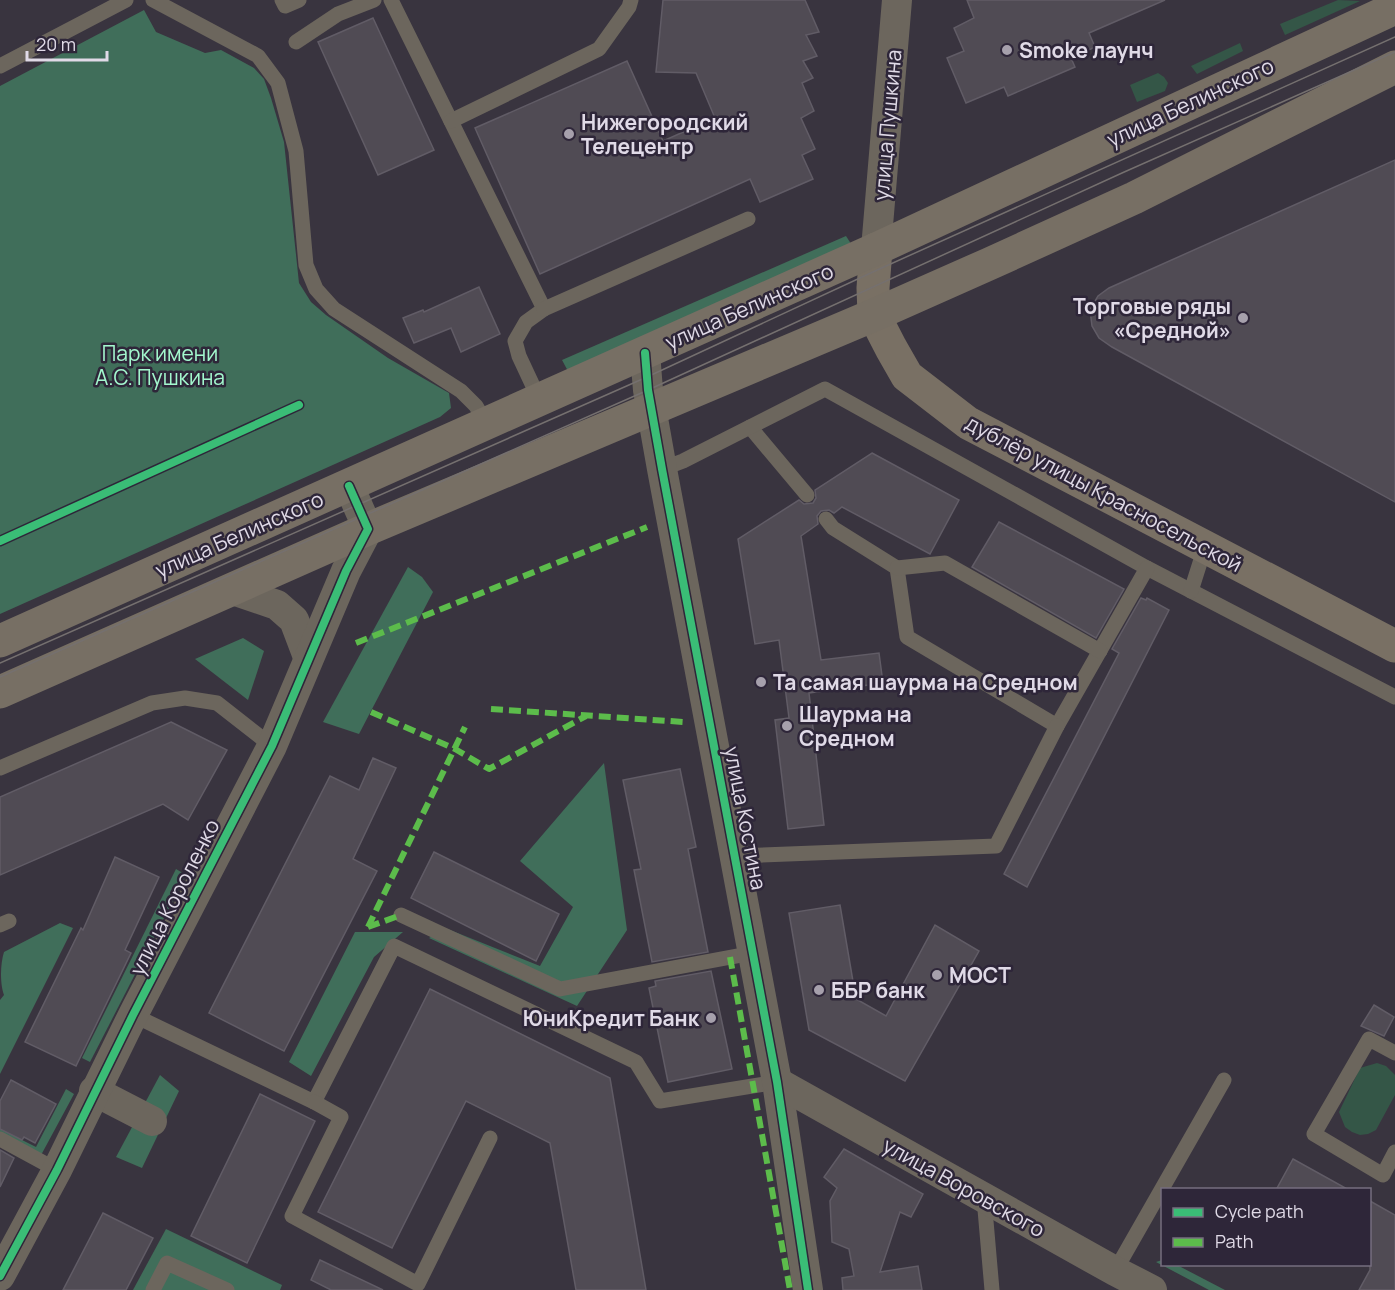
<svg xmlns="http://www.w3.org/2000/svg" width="1395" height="1290" font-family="Manrope,sans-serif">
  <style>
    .green { fill: #345647 }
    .forest { fill: #406e5a }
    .building { fill: #504b54; stroke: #615c66; stroke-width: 1.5 }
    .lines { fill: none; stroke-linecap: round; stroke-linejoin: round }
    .service { stroke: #6c665d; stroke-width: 15 }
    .minor { stroke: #6c665d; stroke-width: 30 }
    .secondary { stroke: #797064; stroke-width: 33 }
    .primary { stroke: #776f64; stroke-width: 33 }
    .tram { stroke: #75706f; stroke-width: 1.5 }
    .quiet { stroke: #5cbc4b; stroke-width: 6; stroke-dasharray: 12 6; stroke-linecap: butt }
    .cycleway-casing { stroke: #2e2639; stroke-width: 11 }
    .cycleway { stroke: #3abd76; stroke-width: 8 }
    .poi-dot { fill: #a6a0ac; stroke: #2e2639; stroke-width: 2 }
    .labels { text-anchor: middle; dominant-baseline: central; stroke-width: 5; stroke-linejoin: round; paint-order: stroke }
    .poi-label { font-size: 21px; font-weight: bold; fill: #e0dae7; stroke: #2e2639; text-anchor: start }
    .street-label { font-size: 21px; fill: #e0dae7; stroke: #2e2639 }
    .park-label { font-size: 21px; fill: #a3f8ce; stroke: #2e2639 }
  </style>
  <rect width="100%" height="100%" fill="#39343f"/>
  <g class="green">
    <polygon points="1338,0 1360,1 1285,35 1280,24"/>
    <polygon points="1240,43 1243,51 1197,74 1191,66"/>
    <polygon points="1158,73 1164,77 1168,83 1165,91 1137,102 1130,85"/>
    <polygon points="1377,1063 1386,1066 1395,1075 1395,1095 1376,1130 1368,1134 1360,1135 1352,1132 1345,1127 1339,1112 1360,1068"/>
  </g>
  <g class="forest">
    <polygon points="144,10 156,32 205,53 221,50 254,68 264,79 271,98 284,142 299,283 311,302 326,315 388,358 449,393 451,408 440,417 0,614 0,86"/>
    <polygon points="846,236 855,250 569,373 562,360"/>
    <polygon points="408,567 422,577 433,592 359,734 323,722"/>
    <polygon points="243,638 264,651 248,700 195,659"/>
    <polygon points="604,763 627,930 577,1006 429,938 445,928 540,966 573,907 520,861"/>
    <polygon points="176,869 186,875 90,1062 82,1058"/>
    <path d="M60,923l13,5 -73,146v-74l4,-5c-4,-10 -4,-31 0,-43z"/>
    <polygon points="355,932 403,932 374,957 311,1076 289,1062"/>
    <polygon points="160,1075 179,1091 142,1168 116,1157"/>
    <polygon points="66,1089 74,1094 40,1157 0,1136 0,1129 36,1147"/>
    <polygon points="166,1229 282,1285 280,1290 133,1290"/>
    <polygon points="1162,1260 1162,1264 1177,1265 1225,1290 1209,1290 1156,1262"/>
  </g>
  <g class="building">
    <polygon points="663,0 805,0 819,32 806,35 817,56 803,61 813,78 802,83 814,111 801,118 815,149 802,155 813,179 760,202 750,179 540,274 475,128 627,61 663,141 715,118 696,73 656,72"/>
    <polygon points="967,0 1165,0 1089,33 1095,47 1071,58 1075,67 1008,96 1004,87 966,103 947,58 964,51 954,28 974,18"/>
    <polygon points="373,18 434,150 378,175 318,42"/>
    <polygon points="1395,160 1395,502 1112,347 1099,338 1092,326 1090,310 1098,296 1109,288"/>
    <polygon points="479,287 500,334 461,352 451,328 414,343 403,318 423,310 424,312"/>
    <polygon points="872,453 959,500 930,554 842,507 834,513 829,510 821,511 817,516 818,524 801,536 821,660 879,653 883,683 809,693 824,825 788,829 775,720 789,718 779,640 755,644 738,539 799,500 804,504 813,503 816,498 815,490"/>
    <polygon points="999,522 1124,589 1096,638 972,567"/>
    <polygon points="1141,598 1146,600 1147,598 1169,610 1027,887 1004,874 1119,653 1112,649"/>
    <polygon points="171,722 227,750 188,820 163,804 0,875 0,797"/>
    <polygon points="373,758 396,768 353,859 377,871 284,1051 209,1013 330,776 359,790"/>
    <polygon points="680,769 696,847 688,849 708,952 652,962 634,870 641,869 623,780"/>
    <polygon points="434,852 559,914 536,961 411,898"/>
    <polygon points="115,857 159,877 125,950 131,953 76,1066 25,1042 81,928 83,930"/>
    <polygon points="840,905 856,999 886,1016 935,925 979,951 905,1081 809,1030 789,913"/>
    <polygon points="711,971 732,1069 668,1082 649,988 656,986 655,981"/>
    <polygon points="430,989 610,1078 646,1290 576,1290 550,1143 466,1101 392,1248 318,1212"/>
    <polygon points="1374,1005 1394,1017 1384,1036 1361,1026"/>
    <polygon points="11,1080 56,1104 35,1143 24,1137 22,1140 0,1129 0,1101"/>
    <polygon points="260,1094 315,1121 247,1263 191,1236"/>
    <polygon points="844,1149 923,1194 911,1217 900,1212 880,1272 918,1266 922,1290 843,1290 842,1278 854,1276 849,1249 832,1242 830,1201 837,1188 824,1177"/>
    <polygon points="0,1150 14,1158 0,1187"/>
    <polygon points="1293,1159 1349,1190 1276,1190"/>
    <polygon points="1370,1201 1395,1215 1395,1290 1359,1290 1370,1270"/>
    <polygon points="103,1213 153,1238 126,1290 63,1290"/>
    <polygon points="320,1260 383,1290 331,1290 311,1280"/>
  </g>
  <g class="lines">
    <g class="service">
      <polyline points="153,0 258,56 278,83 296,151 306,265 316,289 334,309 461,391 476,406 487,425"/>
      <polyline points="282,0 285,6 299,0"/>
      <polyline points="391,0 544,309 526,322 515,341 519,356 540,401"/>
      <polyline points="296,42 338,14 374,0"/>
      <polyline points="0,66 126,0"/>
      <polyline points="451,121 599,49 629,7 631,0"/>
      <polyline points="544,309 748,219"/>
      <polyline points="750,427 807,495"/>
      <polyline points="662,469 683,461 825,389 1147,568 1395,697"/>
      <polyline points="826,519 833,528 897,568 907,637 1057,726 1147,568"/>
      <polyline points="897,568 945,563 1100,651"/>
      <polyline points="1191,591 1205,547"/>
      <polyline points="0,768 152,703 185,698 217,703 272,746"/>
      <polyline points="735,856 996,846 1057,726"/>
      <polyline points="401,915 560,989 753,953"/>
      <polyline points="0,925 9,921"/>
      <polyline points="133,1015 314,1102 394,946 636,1062 660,1101 777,1082"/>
      <polyline points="1395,1053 1369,1039 1314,1134 1383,1175 1395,1152"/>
      <polyline points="314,1102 341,1117 292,1216 418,1284 490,1138"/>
      <polyline points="0,1139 57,1170"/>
      <polyline points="984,1198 992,1290"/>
      <polyline points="1115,1271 1224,1080"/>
      <polyline points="153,1290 167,1263 227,1290"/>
    </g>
    <g class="minor">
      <polyline points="876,249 897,0"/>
      <polyline points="645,353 648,390 662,469 777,1082 808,1290"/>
      <polyline points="230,589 277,605 294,620 308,657"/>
      <polyline points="777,1082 1115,1271 1152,1290"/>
      <polyline points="94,1091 152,1121"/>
      <polyline points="0,1276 57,1170 133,1015 272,746 346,571 368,529 349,486"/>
    </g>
    <polyline class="secondary" points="876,249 873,288 874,315 891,348 907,376 968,423 1395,646"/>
    <g class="primary">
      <polyline points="0,641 876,249 1395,8"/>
      <polyline points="0,692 368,529 874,315 989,264 1134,198 1395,67"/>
    </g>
    <g class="tram">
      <polyline points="0,663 647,377 875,271 1395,37"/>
      <polyline points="0,677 648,390 1122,173 1395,52"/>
    </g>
    <g class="quiet">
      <polyline points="356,643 647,527"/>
      <polyline points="491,709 684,722"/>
      <polyline points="371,712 455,749 489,769 586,716"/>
      <polyline points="368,927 465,727"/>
      <polyline points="368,927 401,915"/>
      <polyline points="730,957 790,1290"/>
    </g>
    <defs>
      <g id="cycleway">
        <polyline points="645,353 648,390 662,469 777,1082 808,1290"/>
        <polyline points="0,541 299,405"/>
        <polyline points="0,1276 57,1170 133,1015 272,746 346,571 368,529 349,486"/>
      </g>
    </defs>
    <use href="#cycleway" class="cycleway-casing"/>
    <use href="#cycleway" class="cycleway"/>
  </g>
  <g class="poi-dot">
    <circle cx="1007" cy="50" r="6"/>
    <circle cx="569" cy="134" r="6"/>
    <circle cx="1243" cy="318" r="6"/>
    <circle cx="761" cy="682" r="6"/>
    <circle cx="787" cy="726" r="6"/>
    <circle cx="937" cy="975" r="6"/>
    <circle cx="819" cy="990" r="6"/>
    <circle cx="711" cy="1018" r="6"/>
  </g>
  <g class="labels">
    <g class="poi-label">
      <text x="1019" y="50">Smoke лаунч</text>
      <text x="581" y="122">Нижегородский<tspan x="581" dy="24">Телецентр</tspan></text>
      <text x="1231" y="306" text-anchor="end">Торговые ряды<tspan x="1231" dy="24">«Средной»</tspan></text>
      <text x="773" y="682">Та самая шаурма на Средном</text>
      <text x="799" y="714">Шаурма на<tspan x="799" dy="24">Средном</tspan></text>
      <text x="949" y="975">МОСТ</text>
      <text x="831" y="990">ББР банк</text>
      <text x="699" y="1018" text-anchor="end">ЮниКредит Банк</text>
    </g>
    <g class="street-label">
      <text transform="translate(1190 102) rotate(-25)">улица Белинского</text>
      <text transform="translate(887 125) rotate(-85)">улица Пушкина</text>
      <text transform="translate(749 306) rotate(-24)">улица Белинского</text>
      <text transform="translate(1104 493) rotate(28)">дублёр улицы Красносельской</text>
      <text transform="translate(239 534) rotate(-24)">улица Белинского</text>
      <text transform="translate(746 818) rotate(79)">улица Костина</text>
      <text transform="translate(174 897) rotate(-63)">улица Короленко</text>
      <text transform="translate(964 1187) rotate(29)">улица Воровского</text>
    </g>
    <g class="park-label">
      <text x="160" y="353">Парк имени<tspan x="160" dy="24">А.С. Пушкина</tspan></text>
    </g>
  </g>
  <rect x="1161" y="1188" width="210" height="78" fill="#2e2639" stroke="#756e7f" stroke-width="1.5"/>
  <rect x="1173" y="1208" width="30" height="9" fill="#3abd76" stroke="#756e7f" stroke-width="1.5"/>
  <text x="1215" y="1218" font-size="18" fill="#e0dae7">Cycle path</text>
  <rect x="1173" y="1238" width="30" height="9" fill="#5cbc4b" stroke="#756e7f" stroke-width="1.5"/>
  <text x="1215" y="1248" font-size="18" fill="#e0dae7">Path</text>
  <path d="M27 51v9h80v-9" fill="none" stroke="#e0dae7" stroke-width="3"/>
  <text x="36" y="51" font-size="18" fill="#e0dae7" stroke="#2e2639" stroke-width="4.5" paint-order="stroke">20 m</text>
</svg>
